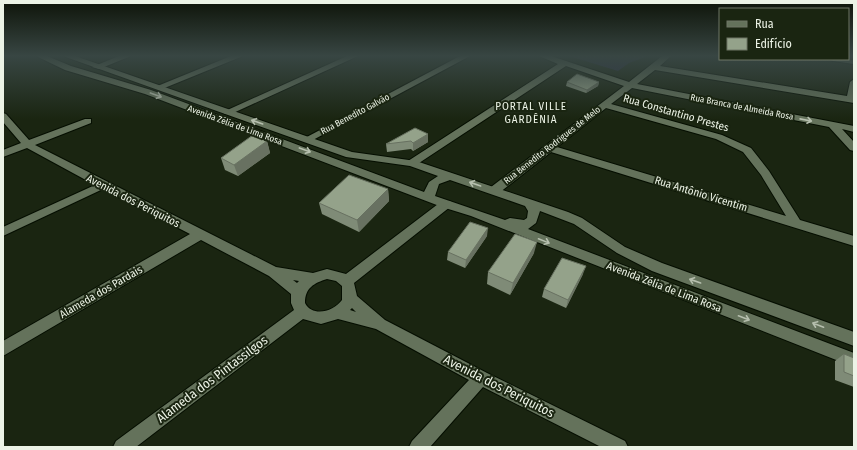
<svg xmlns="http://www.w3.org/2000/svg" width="857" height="450" font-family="'Fira Sans Condensed',sans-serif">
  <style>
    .green { fill: #2a2d46 }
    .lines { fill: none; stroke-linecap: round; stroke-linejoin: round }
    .street-casing { stroke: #050e01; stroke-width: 2 }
    .secondary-casing { stroke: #050e01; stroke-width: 2 }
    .street { fill: #64725b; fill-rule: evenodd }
    .secondary { fill: #64725b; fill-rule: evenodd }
    .wall { fill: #7f8b77 }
    .shaded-wall { fill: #687161 }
    .building { fill: #94a28a; stroke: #687161 }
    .oneway { stroke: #b6bfae }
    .labels { text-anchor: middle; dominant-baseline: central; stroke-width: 4; stroke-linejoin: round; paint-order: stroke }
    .far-street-label { font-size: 9px; fill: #ecf3e6; stroke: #1a2511 }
    .far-quarter-label { font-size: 11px; letter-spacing: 1px; fill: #ecf3e6; stroke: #1a2511 }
    .street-label { font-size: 11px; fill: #ecf3e6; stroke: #1a2511 }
    .near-street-label { font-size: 13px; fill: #ecf3e6; stroke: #1a2511 }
  </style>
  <rect width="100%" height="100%" fill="#1a2511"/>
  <polygon class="green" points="569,56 648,56 629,63 618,71"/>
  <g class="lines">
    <defs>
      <g id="street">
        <polygon points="119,56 131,56 99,69 92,67"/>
        <polygon points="231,56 243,56 162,89 159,90 155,87"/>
        <polygon points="347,56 358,56 231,114 225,114 223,112"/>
        <polygon points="460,56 470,56 311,141 305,141 303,139"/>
        <path d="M539,56h12l78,26 33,-26h9l-11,10 187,30 3,-14 4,-3v24l-199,-33 -18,14 217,42v6l-12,-3 12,13v9l-4,-1 -21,-23 -197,-39 -21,16 111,31 29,13 18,23 31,49 54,16v10l-303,-94 -52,41h-8l-2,-3 2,-3 133,-101 -58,-20 -150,99h-8l-1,-2 1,-2 150,-97zM606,108l110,31 27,13 18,23 25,41 -229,-69z"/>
        <polygon points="829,59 854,60 854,64 833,61"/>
        <path d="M3,113l3,1 23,26 56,-21h6v4l-56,22 241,122 37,6 14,-4 19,5 96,-73h8l2,3 -2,3 -96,76 3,13 28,24 102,53 138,68 3,6h-27l-118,-60 -53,60h-21l3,-6 57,-61 -93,-51 -38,-10 -17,5 -18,-5 -167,128h-23l3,-6 178,-131 -3,-7v-9l-22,-18 -68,-36 -198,116v-15l187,-107 -87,-45 -100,47v-9l92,-42 -68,-37 -24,9v-7l18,-7 -18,-21zM327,279l9,2 6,5v14c-8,11 -29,18 -37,3 0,-15 9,-20 22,-24zM293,280l6,1 -2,2zM352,308l4,4 -6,-2z"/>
      </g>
      <path id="secondary" d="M36,56h11l24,10 80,24 273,102 5,-10 9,-6 -28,-10 -64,-9 -283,-101h12l277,96 64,9 152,51 14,6 43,29 37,16 192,69v14l-202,-75 -35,-18 -43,-29 -34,-13 -4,12 -8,6 326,124v14l-383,-151 -29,-9 -297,-113 -80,-24zM450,180l75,26 3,5 -1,7 -3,2 -14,-2 -5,2 -70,-24 4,-12z"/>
    </defs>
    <use href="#street" class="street-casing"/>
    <use href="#secondary" class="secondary-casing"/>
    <use href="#street" class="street"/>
    <use href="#secondary" class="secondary"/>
  </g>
  <g class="wall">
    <polygon points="567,82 599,82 598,86 586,93 566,86"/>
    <polygon points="428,134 428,142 413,151 411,149 387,152 386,144"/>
    <polygon points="267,141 270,153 238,176 225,170 221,158"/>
    <polygon points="388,189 389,201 359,232 322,214 319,203"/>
    <polygon points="487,236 465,268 447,260 448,252"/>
    <polygon points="534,253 510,295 487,284 488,272"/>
    <polygon points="583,274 566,308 542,297 544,289"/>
    <polygon points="844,354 854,358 854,387 835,380 835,361"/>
  </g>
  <g class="shaded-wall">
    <polygon points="599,82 598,86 586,93 587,90"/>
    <polygon points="428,134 428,142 413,151 413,143"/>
    <polygon points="267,141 270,153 238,176 234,165"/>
    <polygon points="388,189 389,201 359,232 357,220"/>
    <polygon points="488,228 487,236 465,268 466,260"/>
    <polygon points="537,242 534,253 510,295 513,283"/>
    <polygon points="586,266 583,274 566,308 568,300"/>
  </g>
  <g class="building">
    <polygon points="577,74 599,82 587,90 567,82"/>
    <polygon points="415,128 428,134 413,143 411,141 386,144"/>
    <polygon points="253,135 267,141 234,165 221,158"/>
    <polygon points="349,175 388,189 357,220 319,203"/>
    <polygon points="470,222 488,228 466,260 448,252"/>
    <polygon points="515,234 537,242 513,283 488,272"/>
    <polygon points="562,258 586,266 568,300 544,289"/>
    <polygon points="844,354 854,358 854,376 844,372"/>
  </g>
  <defs><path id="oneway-shaft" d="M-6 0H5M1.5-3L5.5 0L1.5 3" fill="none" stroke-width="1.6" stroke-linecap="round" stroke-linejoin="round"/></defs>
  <g class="oneway">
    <use href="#oneway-shaft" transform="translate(156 95) rotate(20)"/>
    <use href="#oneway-shaft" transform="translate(806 120) rotate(11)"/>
    <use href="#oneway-shaft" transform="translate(257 122) rotate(-161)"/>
    <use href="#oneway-shaft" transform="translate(305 150) rotate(20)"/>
    <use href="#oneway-shaft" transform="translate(475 184) rotate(-161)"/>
    <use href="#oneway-shaft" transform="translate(544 241) rotate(22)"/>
    <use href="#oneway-shaft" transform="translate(695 281) rotate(-161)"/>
    <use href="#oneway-shaft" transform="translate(744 318) rotate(21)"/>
    <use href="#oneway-shaft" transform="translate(818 325) rotate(-159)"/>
  </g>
  <linearGradient id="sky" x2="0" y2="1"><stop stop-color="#0e1409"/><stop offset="0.47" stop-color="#384643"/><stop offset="1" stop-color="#384643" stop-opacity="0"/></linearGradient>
  <rect width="857" height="119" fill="url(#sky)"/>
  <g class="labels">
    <g class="far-street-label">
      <text transform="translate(742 107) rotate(11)">Rua Branca de Almeida Rosa</text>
      <text transform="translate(355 114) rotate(-28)">Rua Benedito Galvão</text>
      <text transform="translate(235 125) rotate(20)">Avenida Zélia de Lima Rosa</text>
      <text transform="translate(552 145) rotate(-38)">Rua Benedito Rodrigues de Melo</text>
    </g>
    <g class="far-quarter-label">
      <text x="531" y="106">PORTAL VILLE<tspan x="531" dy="13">GARDÊNIA</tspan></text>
    </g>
    <g class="street-label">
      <text transform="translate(676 113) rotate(16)">Rua Constantino Prestes</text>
      <text transform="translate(701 194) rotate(17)">Rua Antônio Vicentim</text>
      <text transform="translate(133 201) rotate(27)">Avenida dos Periquitos</text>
      <text transform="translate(664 287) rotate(21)">Avenida Zélia de Lima Rosa</text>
      <text transform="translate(101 292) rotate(-30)">Alameda dos Pardais</text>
    </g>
    <g class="near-street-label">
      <text transform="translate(212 379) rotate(-37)">Alameda dos Pintassilgos</text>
      <text transform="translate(499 386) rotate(27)">Avenida dos Periquitos</text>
    </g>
  </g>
  <rect width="857" height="450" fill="none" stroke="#ecf3e6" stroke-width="8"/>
  <rect x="719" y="8" width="130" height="52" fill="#1a2511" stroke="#6e7766"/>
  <rect x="727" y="21" width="20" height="6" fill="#64725b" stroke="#6e7766"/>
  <text x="755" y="28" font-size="12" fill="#ecf3e6">Rua</text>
  <rect x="727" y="38" width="20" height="12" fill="#94a28a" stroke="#6e7766"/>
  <text x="755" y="48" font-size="12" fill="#ecf3e6">Edifício</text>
</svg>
